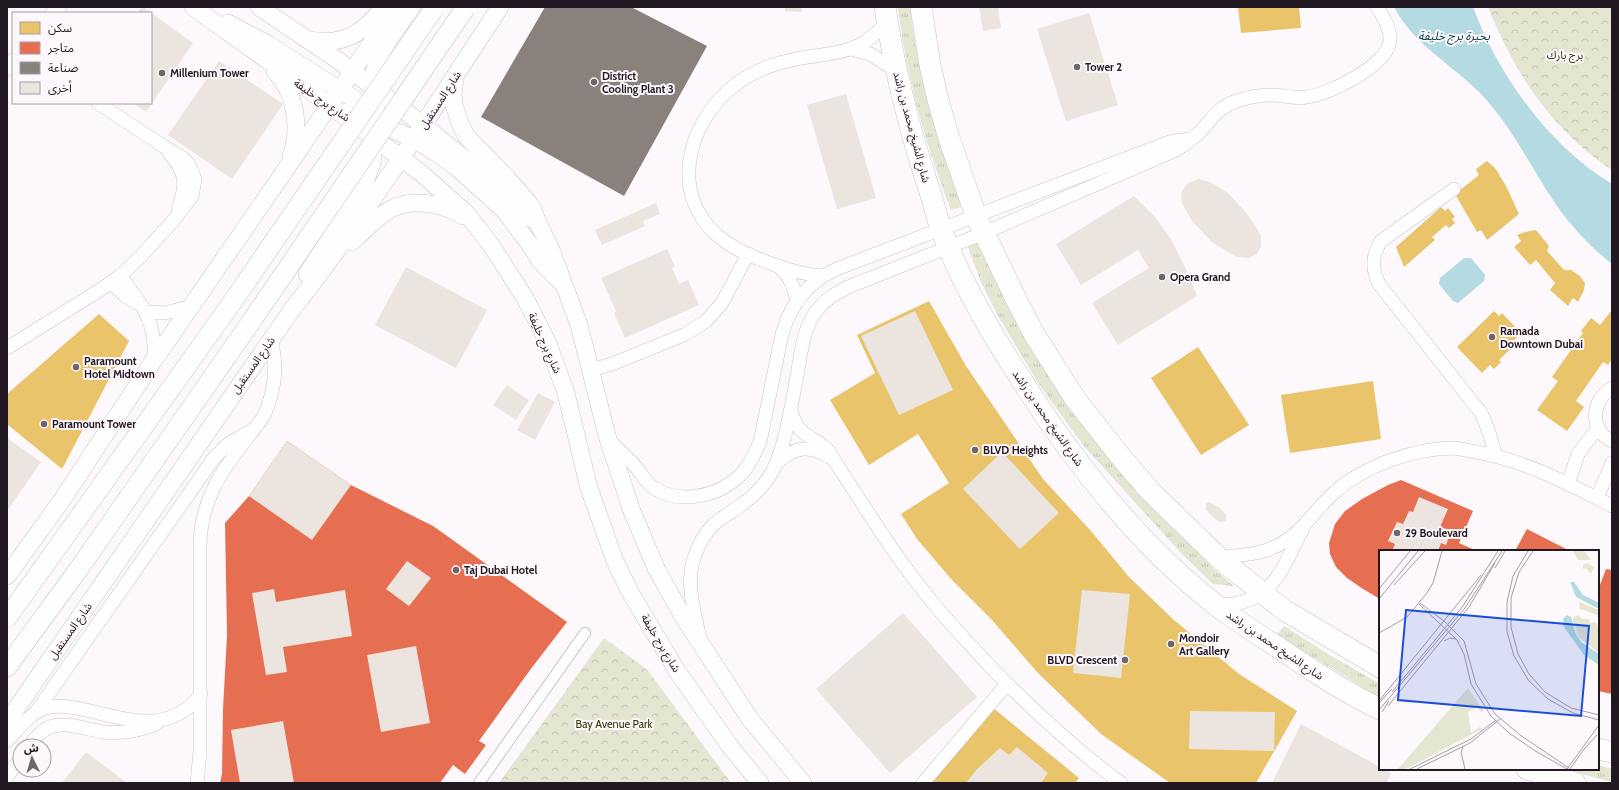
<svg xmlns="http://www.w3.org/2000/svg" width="1619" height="790" font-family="Cabin,'Noto Sans Arabic',sans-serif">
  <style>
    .grass { fill: url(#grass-tufts) }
    .park { fill: url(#park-crowns) }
    .water { fill: #b3dbe1 }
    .homes { fill: #e9c46a }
    .shops { fill: #e76f51 }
    .industry { fill: #8a817c }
    .building { fill: #ece4de }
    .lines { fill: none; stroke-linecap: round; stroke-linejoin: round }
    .pedestrian-casing { stroke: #c9c2c8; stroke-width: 12 }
    .minor-casing { stroke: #c9c2c8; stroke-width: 14 }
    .tertiary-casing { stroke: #c9c2c8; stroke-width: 18 }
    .secondary-casing { stroke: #c9c2c8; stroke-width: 20 }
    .primary-casing { stroke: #c9c2c8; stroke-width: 22 }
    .pedestrian { stroke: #fffefe; stroke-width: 10 }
    .minor { stroke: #fffefe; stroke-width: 13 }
    .tertiary { stroke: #fffefe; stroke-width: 17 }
    .secondary { stroke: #fffefe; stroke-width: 19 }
    .primary { stroke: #fffefe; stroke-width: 21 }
    .secondary-bridge-casing { stroke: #c9c2c8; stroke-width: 20; stroke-linecap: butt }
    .secondary-bridge { stroke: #fffefe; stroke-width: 19 }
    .poi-dot { fill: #6e666d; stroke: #fdf7fc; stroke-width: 1.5 }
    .labels { text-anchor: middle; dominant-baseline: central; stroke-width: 4; stroke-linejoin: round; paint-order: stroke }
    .park-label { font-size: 11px; fill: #323700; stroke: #fdf7fc }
    .poi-label { font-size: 11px; font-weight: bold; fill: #221821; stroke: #fdf7fc; text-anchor: start }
    .street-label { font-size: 11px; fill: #221821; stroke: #fdf7fc }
    .water-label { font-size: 12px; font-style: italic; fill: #10464b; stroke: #fdf7fc }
    .inset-road { fill: none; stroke: #a59ea4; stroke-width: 1 }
    .view { fill: #1d4ed8; fill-opacity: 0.15; stroke: #1d4ed8; stroke-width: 2 }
    .inset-edge { fill: none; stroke: #221821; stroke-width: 2 }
  </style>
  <defs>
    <pattern id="grass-tufts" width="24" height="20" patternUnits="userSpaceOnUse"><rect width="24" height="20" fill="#e4e6d2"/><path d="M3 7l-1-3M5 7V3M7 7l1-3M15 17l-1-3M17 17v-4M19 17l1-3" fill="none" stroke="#c3c5b4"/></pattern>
    <pattern id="park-crowns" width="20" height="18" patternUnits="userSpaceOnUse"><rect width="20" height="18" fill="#e4e6d2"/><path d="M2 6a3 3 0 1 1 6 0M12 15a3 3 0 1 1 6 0" fill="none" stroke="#c3c5b4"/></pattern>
  </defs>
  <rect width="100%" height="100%" fill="#fcf8fb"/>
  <g class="grass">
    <path d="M898,7h12c6,50 17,101 34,149 6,17 14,34 21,50l-14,4c-25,-65 -45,-133 -53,-203z"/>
    <polygon points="978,238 993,274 1188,543 1214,569 1234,586 1213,584 1180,552 1083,445 1038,383 997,314 981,282 966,242"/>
    <polygon points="1284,626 1328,654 1380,684 1380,698 1277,635"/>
    <polygon points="1598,765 1612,769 1612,782 1563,769 1598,769"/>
  </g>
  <g class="park">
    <path d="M1488,7h124v163c-60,-39 -98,-98 -124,-163z"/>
    <polygon points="604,638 641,665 649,672 731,783 499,783"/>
  </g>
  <g class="water">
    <path d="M1394,7h79c25,68 76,139 139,177v80c-24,-19 -45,-42 -61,-67 -24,-37 -41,-73 -72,-105 -29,-29 -66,-48 -85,-85z"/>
    <polygon points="1464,258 1471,258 1485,275 1484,281 1458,303 1453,301 1439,284 1440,278"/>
  </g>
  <g class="homes">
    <polygon points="1238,7 1299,7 1301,28 1241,33"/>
    <polygon points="1487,161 1495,168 1506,186 1519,214 1487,240 1481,230 1477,232 1455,194 1479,175 1476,169"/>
    <polygon points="1441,207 1445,211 1448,208 1455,217 1452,219 1455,223 1449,228 1446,225 1432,237 1435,240 1404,267 1396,247"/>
    <polygon points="1536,230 1549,246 1547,251 1564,270 1571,270 1580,276 1585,283 1584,290 1578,302 1573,298 1568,306 1550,290 1555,283 1536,260 1530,265 1514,247 1521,241 1517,235 1525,232"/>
    <polygon points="929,301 966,366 1043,479 1091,531 1129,577 1174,620 1239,674 1297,711 1256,783 1170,783 1101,734 1037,672 991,619 952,580 917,539 901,514 949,483 918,434 869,465 830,400 875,373 857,335"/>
    <polygon points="1612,310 1612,359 1608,365 1603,362 1576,401 1584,407 1567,431 1537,410 1558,381 1552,377 1583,333 1581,331 1591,318 1600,325"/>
    <polygon points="1494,311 1499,316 1502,313 1521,333 1512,342 1515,345 1499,360 1501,362 1494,369 1490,365 1482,373 1457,347"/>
    <polygon points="99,314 129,341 62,469 7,424 7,394"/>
    <polygon points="1198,347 1249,425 1201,455 1151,378"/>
    <polygon points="1373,381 1381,439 1290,453 1281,395"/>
    <polygon points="433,526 521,589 495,625 407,561"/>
    <polygon points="993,708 1079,778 1075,783 931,783"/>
  </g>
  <g class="shops">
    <polygon points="287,441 351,485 433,526 567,622 530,670 479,741 486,745 465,774 453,765 440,783 220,783 222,774 223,709 227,635 225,523 249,496"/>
    <polygon points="1401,480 1473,511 1459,543 1477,551 1380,551 1380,599 1363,589 1347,578 1336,567 1330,554 1329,543 1335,524 1345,511 1362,499 1388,485"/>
    <polygon points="1527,529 1570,551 1515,551"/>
    <polygon points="1606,569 1612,570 1612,694 1598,691 1598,590"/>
  </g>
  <polygon class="industry" points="545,7 631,7 707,46 624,196 481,117"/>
  <g class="building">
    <polygon points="142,7 143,7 193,43 146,112 133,103 151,103 151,13 137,13"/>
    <polygon points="785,7 802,7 802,12 785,11"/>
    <polygon points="979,7 998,7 1001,28 983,31"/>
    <polygon points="1089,13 1118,105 1066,121 1037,29"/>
    <polygon points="219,61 283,104 232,179 168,135"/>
    <polygon points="846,94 876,198 837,209 807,105"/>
    <polygon points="1199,179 1210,182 1228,193 1248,215 1261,236 1261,246 1257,254 1249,258 1237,257 1213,243 1192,221 1182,203 1181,193 1188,183"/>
    <polygon points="1134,196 1154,216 1171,239 1186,269 1197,296 1118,345 1092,303 1149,268 1138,250 1081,285 1056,244"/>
    <polygon points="656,203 660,214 643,221 645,226 602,245 595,230"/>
    <polygon points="667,249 675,267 672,268 679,284 688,280 699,305 625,338 614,313 616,311 601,278"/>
    <polygon points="406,267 487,310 456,368 375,325"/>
    <polygon points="915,311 953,390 899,415 861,336"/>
    <polygon points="507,385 529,400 516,420 493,405"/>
    <polygon points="538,393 555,402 535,440 517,430"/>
    <polygon points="7,438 41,462 7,511"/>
    <polygon points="287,441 351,485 312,540 249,496"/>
    <polygon points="1002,452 1059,513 1020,549 963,489"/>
    <polygon points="1419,497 1448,509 1440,527 1447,529 1444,535 1449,537 1446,545 1441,543 1438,551 1392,551 1395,544 1388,541 1397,522 1403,524 1409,511 1413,512"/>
    <polygon points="1209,502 1220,508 1226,515 1226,521 1219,522 1212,516 1206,510 1206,503"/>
    <polygon points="407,561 431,578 409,606 386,589"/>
    <polygon points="274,589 276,602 345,590 352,636 283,647 287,672 266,675 252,593"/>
    <polygon points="1082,590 1130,594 1121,678 1073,673"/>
    <polygon points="903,613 977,697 890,773 816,689"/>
    <polygon points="416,646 430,723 381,732 367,655"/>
    <polygon points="1190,711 1275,712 1274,751 1189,749"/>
    <polygon points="283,721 294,783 240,783 231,730"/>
    <polygon points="1301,724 1380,767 1380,769 1385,769 1391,773 1387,782 1390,783 1272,783"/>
    <polygon points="1017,747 1048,773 1041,783 966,783 976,770 1000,748 1009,755"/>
    <polygon points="86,752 127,783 62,783"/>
  </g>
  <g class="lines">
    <defs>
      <polyline id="pedestrian" points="479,783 585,633"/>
      <g id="minor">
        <polyline points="851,49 870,54 897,71"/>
        <path d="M169,153c18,20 18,32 9,55"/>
        <path d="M1454,189l-73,52c-9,14 -10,27 -2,43l102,129c7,14 11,27 14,42"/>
        <path d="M779,267c11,9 15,20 18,34"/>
        <path d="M120,276c22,28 37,46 34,84"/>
        <path d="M823,276c-30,-2 -84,-21 -106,-41 -47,-41 -30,-109 13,-146 15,-13 34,-22 53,-27 43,-12 71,-1 104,-40"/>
        <polyline points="111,282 124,295 136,303"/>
        <polyline points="147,312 165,313 192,306"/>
        <polyline points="7,348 100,290 120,276 141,256 173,221 192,196 195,179 189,164 183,158 163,146 98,103"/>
        <polyline points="591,370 612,364 686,334 706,321 722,303 748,254"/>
        <path d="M1612,388c-21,12 -23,42 0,53"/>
        <path d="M791,410c7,33 31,24 43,50 31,47 60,96 96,139 17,22 36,41 54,61 43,45 88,87 137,123"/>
        <path d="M610,441c8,8 18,17 26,26 6,7 10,16 18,21 24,16 62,9 83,-10 11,-9 17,-23 23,-36l22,-108 6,-17 9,-16 11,-13 15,-12 16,-8 325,-124 9,-3 19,-2"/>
        <path d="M775,465c17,-17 33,-22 54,-8"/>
        <polyline points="1568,484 1578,454 1598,428"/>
        <polyline points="1597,498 1612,463"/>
        <path d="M1218,557c36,-2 61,-4 87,-33 10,-11 19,-23 31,-33 16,-14 36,-24 55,-31 20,-7 42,-12 63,-12 7,1 16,3 23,4 49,9 92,32 135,54"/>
        <path d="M1217,605c54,1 64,-33 85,-75"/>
        <path d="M700,639c-5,-26 -14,-52 -7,-78 4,-13 11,-27 21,-37 8,-7 18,-12 27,-19 14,-10 28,-24 35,-41 11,-28 15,-58 21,-88 4,-22 6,-51 22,-68 8,-10 18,-15 29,-21l136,-54 192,-83c8,-5 15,-10 22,-16 14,-14 18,-26 39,-33 11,-4 23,-6 35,-6 12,0 22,4 34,2 22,-2 81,-31 84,-56 1,-12 -7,-24 -13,-34"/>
        <polyline points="36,712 214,458 228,444 252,430"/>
        <path d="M7,741c10,-10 22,-27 36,-32 14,-5 29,-2 43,1 43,10 84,25 115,-16"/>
        <path d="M29,746c6,-8 12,-15 20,-19 17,-6 39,3 55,5 18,2 35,-1 52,-8"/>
        <polyline points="7,777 20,759"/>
        <path d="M197,783l3,-31v-207c1,-56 33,-87 64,-129 11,-26 14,-49 7,-76"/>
        <polyline points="923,783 1007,684"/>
      </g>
      <g id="tertiary">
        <polyline points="193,7 316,95 421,173 466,213 491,245 525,298 547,341 566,393 589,488 615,561 630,592 677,671 729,745 760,783"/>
        <polyline points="259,7 339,61 423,125 492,181 521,214 537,221"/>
        <polyline points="54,13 58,7"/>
        <polyline points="228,23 269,45 370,109 377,111"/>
        <path d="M309,40c35,6 53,-6 75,-33"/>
        <polyline points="7,67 13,62"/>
        <path d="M275,71c21,23 26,57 16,86"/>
        <polyline points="455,78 453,95 454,105 461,126 467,137 507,178 528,202 533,209 537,221 550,247 579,325 608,439 622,481 631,509 656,568 682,615 750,719 803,783"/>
        <path d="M379,96c-2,-6 -4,-13 -5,-18 -1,-22 26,-53 38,-71"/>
        <polyline points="349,111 414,139 435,152 456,167 504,210 531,246 541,262 561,282"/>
        <path d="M352,242c13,-12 25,-26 41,-34 21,-10 51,-4 70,8"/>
        <polyline points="307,274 362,190 372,163 375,139"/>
        <polyline points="7,576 62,500 154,360 284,172 396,7"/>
        <path d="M7,722l284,-411c76,-97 142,-201 209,-304"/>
      </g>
      <g id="secondary">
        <polyline points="7,618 231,304"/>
        <polyline points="7,667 78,570 253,319"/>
      </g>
      <g id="primary">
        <path d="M885,7c9,61 24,121 43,179 5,14 8,29 13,43 20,53 49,103 80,150 52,82 119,167 196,227 23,17 47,32 71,48 29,20 60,40 92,55"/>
        <polyline points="921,7 930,65 938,100 949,138 976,216 1016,299 1034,334 1076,400 1125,462 1151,492 1218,557 1284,610 1380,667"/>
        <polyline points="1598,749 1612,752"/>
        <polyline points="1527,769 1575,783"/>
      </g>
    </defs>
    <use href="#pedestrian" class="pedestrian-casing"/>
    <use href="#minor" class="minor-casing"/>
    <use href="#tertiary" class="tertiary-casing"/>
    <use href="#secondary" class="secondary-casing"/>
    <use href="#primary" class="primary-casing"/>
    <use href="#pedestrian" class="pedestrian"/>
    <use href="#minor" class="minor"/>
    <use href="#tertiary" class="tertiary"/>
    <use href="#secondary" class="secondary"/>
    <use href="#primary" class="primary"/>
    <defs>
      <g id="secondary-bridge">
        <polyline points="231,304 435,7"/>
        <polyline points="253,319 466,7"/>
      </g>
    </defs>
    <use href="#secondary-bridge" class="secondary-bridge-casing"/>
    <use href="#secondary-bridge" class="secondary-bridge"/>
  </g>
  <g class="poi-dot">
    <circle cx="1077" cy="67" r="4"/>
    <circle cx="162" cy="73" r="4"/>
    <circle cx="594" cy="82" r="4"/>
    <circle cx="1162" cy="277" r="4"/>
    <circle cx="1492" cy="337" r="4"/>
    <circle cx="76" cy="367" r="4"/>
    <circle cx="44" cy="424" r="4"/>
    <circle cx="975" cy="450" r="4"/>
    <circle cx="1397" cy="533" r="4"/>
    <circle cx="456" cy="570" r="4"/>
    <circle cx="1171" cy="644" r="4"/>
    <circle cx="1125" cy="660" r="4"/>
  </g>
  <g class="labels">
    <g class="park-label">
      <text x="1565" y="55">برج بارك</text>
      <text x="614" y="724">Bay Avenue Park</text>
    </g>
    <g class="poi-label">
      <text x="1085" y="67">Tower 2</text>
      <text x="170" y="73">Millenium Tower</text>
      <text x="602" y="76">District<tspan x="602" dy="13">Cooling Plant 3</tspan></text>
      <text x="1170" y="277">Opera Grand</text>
      <text x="1500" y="331">Ramada<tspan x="1500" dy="13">Downtown Dubai</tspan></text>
      <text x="84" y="361">Paramount<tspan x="84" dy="13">Hotel Midtown</tspan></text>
      <text x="52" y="424">Paramount Tower</text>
      <text x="983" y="450">BLVD Heights</text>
      <text x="1405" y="533">29 Boulevard</text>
      <text x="464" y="570">Taj Dubai Hotel</text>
      <text x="1179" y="638">Mondoir<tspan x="1179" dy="13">Art Gallery</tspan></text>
      <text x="1117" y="660" text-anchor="end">BLVD Crescent</text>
    </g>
    <g class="street-label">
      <text transform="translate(322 100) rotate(35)">شارع برج خليفة</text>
      <text transform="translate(440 100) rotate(-57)">شارع المستقبل</text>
      <text transform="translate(912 127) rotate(75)">شارع الشيخ محمد بن راشد</text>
      <text transform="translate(545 343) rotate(66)">شارع برج خليفة</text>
      <text transform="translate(253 365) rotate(-55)">شارع المستقبل</text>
      <text transform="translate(1048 418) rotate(55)">شارع الشيخ محمد بن راشد</text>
      <text transform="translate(70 631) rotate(-55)">شارع المستقبل</text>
      <text transform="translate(661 643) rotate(59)">شارع برج خليفة</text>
      <text transform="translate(1275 645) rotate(34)">شارع الشيخ محمد بن راشد</text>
    </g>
    <g class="water-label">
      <text x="1454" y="35">بحيرة برج خليفة</text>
    </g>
  </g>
  <g transform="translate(1379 550)">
    <rect width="220" height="220" fill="#fcf8fb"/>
    <path d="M200,52l20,8 -1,5 -18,-6z" fill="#e4e6d2"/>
    <path d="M199,65l4,4h7l1,4 5,-1 4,5v26l-20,-16 -6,-15v-4zM89,138l16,23 -3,1 -4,-5 -9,5 3,21 9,-6 2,2 -76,40h-8z" fill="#e4e6d2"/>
    <path d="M194,1h11l7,9h-13zM208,13l7,4 -3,7 -5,-6 -3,1v-4z" fill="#e4e6d2"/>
    <path d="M191,32h4l9,13 16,8v6l-23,-12zM188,65l4,2 4,15 6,10 18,12v11l-15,-10 -20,-28 -1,-8z" fill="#b3dbe1"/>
    <path class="inset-road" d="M149,1l-15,25 -6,26v30l7,24 15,25 19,18 25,14 26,7M154,1l-14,21 -8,26v29l7,27 11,20 16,18 26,16 28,7M116,18l10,-17M15,35l31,-34M0,39l31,-38M0,49l39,-48M41,53l24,18 20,20 12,43 19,30 25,21 49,33M40,54l38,36 7,14 7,30 20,32 18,17 28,19M0,83l28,-16 20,-24 6,-10 9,-32M65,91l6,-3 6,1M13,142l71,-86 35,-55M0,151l102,-126M0,153l13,-14M9,156l81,-99 26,-44M0,160l86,-102 37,-57M3,162l7,-11M84,197l-2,5 4,17M158,202l30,17M31,219l61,-30 25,-19M38,219l53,-26 30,-24M188,219l32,-44M191,219l15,-21 12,-13"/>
    <path class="view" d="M27,60l183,16 -8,90 -183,-16z"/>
    <rect width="220" height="220" class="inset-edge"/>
  </g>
  <rect width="1619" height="790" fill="none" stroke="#221821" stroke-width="16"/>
  <rect x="12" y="12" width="140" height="92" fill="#fdf7fc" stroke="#a59ea4"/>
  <rect x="20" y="22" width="20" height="12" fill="#e9c46a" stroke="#a59ea4"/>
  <text x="48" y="32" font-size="12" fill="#221821">سكن</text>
  <rect x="20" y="42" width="20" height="12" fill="#e76f51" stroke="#a59ea4"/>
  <text x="48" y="52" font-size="12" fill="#221821">متاجر</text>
  <rect x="20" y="62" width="20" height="12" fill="#8a817c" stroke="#a59ea4"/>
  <text x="48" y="72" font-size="12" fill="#221821">صناعة</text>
  <rect x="20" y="82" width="20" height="12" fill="#ece4de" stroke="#a59ea4"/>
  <text x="48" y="92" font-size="12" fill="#221821">أخرى</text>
  <g transform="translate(32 758) rotate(355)"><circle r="19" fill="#fdf7fc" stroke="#a59ea4"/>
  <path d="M0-3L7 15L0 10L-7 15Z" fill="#6e666d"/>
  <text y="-6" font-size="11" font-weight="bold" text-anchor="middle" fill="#221821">ش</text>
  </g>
</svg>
